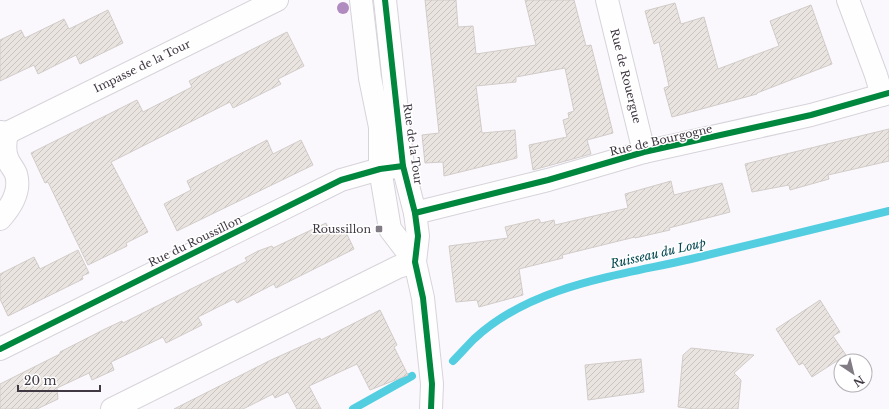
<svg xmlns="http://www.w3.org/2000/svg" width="889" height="409" font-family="'Libre Baskerville',serif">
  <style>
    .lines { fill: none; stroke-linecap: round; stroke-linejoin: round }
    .stream { stroke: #53cee0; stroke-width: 8 }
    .building { fill: url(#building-hatch); stroke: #d1ccc9 }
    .street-casing { stroke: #d7d3da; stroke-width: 24 }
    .street { stroke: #fefeff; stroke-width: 22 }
    .cycleway-casing { stroke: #fff; stroke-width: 8 }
    .cycleway { stroke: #00873e; stroke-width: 6 }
    .tree { fill: #b08bbf }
    .poi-dot { fill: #817b84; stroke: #fff; stroke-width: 1.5 }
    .labels { text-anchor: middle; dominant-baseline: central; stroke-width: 3; stroke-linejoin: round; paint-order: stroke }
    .street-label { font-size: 11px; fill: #403843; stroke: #fff }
    .poi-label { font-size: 11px; fill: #403843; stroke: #fff; text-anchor: end }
    .water-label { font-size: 12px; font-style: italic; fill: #014650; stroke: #fff }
  </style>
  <defs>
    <pattern id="building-hatch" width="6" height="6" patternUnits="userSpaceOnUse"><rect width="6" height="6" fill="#eae4e0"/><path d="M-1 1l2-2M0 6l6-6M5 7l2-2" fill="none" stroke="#cac4c1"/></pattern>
  </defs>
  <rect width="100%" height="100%" fill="#faf8fc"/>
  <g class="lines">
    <g class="stream">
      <path d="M453,361c7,-7 14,-15 21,-22 58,-54 143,-63 217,-80 66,-16 132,-32 198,-48"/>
      <polyline points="353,409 412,376"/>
    </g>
  </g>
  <g class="building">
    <polygon points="425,0 456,0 458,27 473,26 476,54 536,45 525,0 574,0 586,46 591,45 613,133 587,140 591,154 533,170 529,145 567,137 563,120 569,118 568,113 574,111 565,68 516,77 516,82 476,86 482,133 515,130 517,158 444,176 443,162 425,163 422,135 439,133"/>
    <polygon points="675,3 681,24 704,17 718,69 779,46 770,21 811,5 832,64 757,93 757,94 672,117 664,88 669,86 659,42 654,44 645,11"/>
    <polygon points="108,10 123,43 80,64 76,55 38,74 34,65 0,81 0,40 21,30 25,38 64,19 69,29"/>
    <polygon points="287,32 304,66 278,79 281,84 233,108 230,102 111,162 148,232 126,243 127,246 88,265 48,182 45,183 31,153 137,100 143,112 192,87 189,81"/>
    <polygon points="889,129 889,161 828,175 829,179 790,190 789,185 752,192 745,164"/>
    <polygon points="267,140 273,154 301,140 313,165 177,231 164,204 191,190 187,181"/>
    <polygon points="671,181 674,195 722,183 730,212 669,228 670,230 635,238 635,237 562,255 563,258 519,269 523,295 479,307 477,300 456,302 449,246 508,238 505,227 539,219 541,223 554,220 555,225 628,208 625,194"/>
    <polygon points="326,223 330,232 343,226 354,249 276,288 274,284 237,303 234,299 198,317 202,325 166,343 163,337 111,362 114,370 92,380 89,373 57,388 58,399 37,409 0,409 0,384 60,354 60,352 105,329 122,321 123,323 247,261 245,258 258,251 272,246 273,248"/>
    <polygon points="78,250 89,273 82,276 83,279 8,316 0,299 0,274 34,257 40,269"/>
    <polygon points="820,300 840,332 833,336 846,355 812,377 803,363 799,365 776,329"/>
    <polygon points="380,310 397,345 394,347 408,375 370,390 357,364 309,386 321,409 297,409 288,392 275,398 273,394 243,409 174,409 271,360 320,338 321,340"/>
    <polygon points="691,348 754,355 734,373 741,380 738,409 695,409 678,407 683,355"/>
    <polygon points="641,359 644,392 588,400 585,365"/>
  </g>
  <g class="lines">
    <defs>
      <g id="street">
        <polyline points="361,0 370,78 380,127 380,169 390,229 415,262"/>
        <polyline points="385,0 403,166 415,213 418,236 415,262 423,298 432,384 431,409"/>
        <polyline points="607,0 644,152"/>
        <polyline points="848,0 876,75 882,95"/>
        <polyline points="0,132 7,133 277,0"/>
        <polyline points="415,213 548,180 644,152 811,115 889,93"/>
        <path d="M0,219c11,-12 21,-28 16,-45 -2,-5 -6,-9 -8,-14 -4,-8 -3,-18 -1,-27"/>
        <polyline points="0,349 341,180 380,169 403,166"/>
        <polyline points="112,409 398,267 415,262"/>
      </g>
    </defs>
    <use href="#street" class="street-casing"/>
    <use href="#street" class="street"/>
    <defs>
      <g id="cycleway">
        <polyline points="385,0 403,166 415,213 418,236 415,262 423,298 432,384 431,409"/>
        <polyline points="415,213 548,180 644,152 811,115 889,93"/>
        <polyline points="0,349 341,180 380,169 403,166"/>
      </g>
    </defs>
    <use href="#cycleway" class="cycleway-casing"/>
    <use href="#cycleway" class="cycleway"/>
  </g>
  <circle class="tree" cx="343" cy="8" r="6"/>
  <rect class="poi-dot" x="375" y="225" width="8" height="8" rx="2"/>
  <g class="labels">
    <g class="street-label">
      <text transform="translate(142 66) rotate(-26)">Impasse de la Tour</text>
      <text transform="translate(626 76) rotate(76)">Rue de Rouergue</text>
      <text transform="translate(661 140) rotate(-13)">Rue de Bourgogne</text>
      <text transform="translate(413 144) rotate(82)">Rue de la Tour</text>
      <text transform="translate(195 241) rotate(-26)">Rue du Roussillon</text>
    </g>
    <g class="poi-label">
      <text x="371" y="229">Roussillon</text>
    </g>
    <g class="water-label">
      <text transform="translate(658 253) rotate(-13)">Ruisseau du Loup</text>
    </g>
  </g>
  <g transform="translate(853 373) rotate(145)"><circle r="19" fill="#ffffff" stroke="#b3afb4"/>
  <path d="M0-3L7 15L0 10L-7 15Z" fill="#817b84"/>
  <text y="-6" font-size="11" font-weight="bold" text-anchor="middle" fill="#403843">N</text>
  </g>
  <path d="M18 385v6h82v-6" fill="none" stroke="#403843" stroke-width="2"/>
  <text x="24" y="385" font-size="12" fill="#403843" stroke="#ffffff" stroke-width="3" paint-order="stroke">20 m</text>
</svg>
